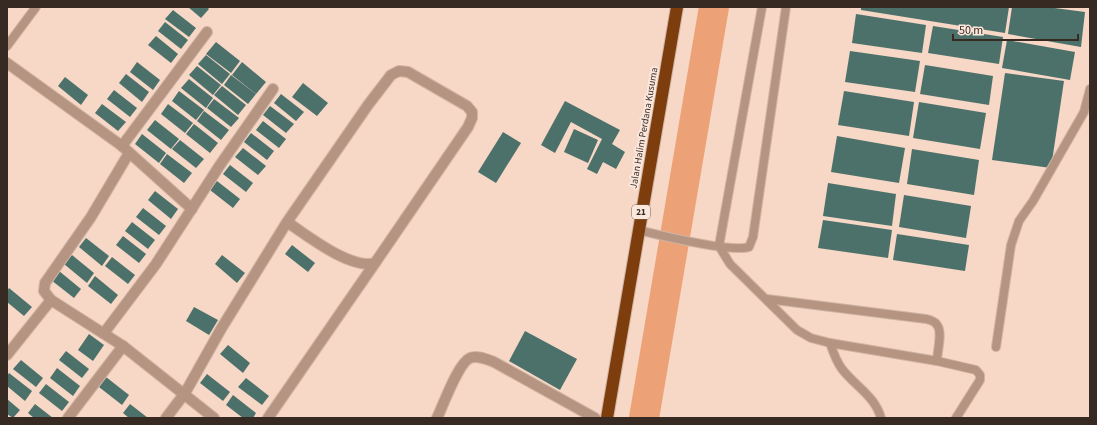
<svg xmlns="http://www.w3.org/2000/svg" width="1097" height="425" font-family="'Source Sans 3',sans-serif">
  <style>
    .lines { fill: none; stroke-linecap: round; stroke-linejoin: round }
    .river { stroke: #eca276; stroke-width: 30 }
    .building { fill: #4c716b }
    .lane-casing { stroke: #d0b4a5; stroke-width: 10 }
    .street-casing { stroke: #d0b4a5; stroke-width: 12 }
    .highway-casing { stroke: #d0b4a5; stroke-width: 14 }
    .lane { stroke: #b59481; stroke-width: 8 }
    .street { stroke: #b59481; stroke-width: 10 }
    .highway { stroke: #7d3d0c; stroke-width: 12 }
    .labels { text-anchor: middle; dominant-baseline: central; stroke-width: 4; stroke-linejoin: round; paint-order: stroke }
    .shield { fill: #fbe7dc; stroke: #71635a; stroke-width: 1 }
    .shield-label { font-size: 9px; font-weight: bold; fill: #362a23 }
    .street-label { font-size: 10px; fill: #362a23; stroke: #fbe7dc }
  </style>
  <rect width="100%" height="100%" fill="#f7d7c5"/>
  <g class="lines">
    <polyline class="river" points="644,418 714,7"/>
  </g>
  <g class="building">
    <polygon points="188,7 207,7 209,9 201,18"/>
    <polygon points="861,7 1009,7 1005,33 861,10"/>
    <polygon points="1012,7 1047,7 1085,12 1081,47 1008,34"/>
    <polygon points="173,10 196,28 189,37 165,19"/>
    <polygon points="856,14 926,25 922,53 852,43"/>
    <polygon points="165,22 188,40 181,49 158,31"/>
    <polygon points="933,26 1003,37 999,64 928,53"/>
    <polygon points="156,36 178,54 171,63 148,45"/>
    <polygon points="1007,40 1075,52 1070,80 1002,68"/>
    <polygon points="216,42 240,61 231,73 206,54"/>
    <polygon points="850,51 920,61 915,92 845,82"/>
    <polygon points="206,55 230,74 222,84 198,64"/>
    <polygon points="137,62 160,80 153,90 130,72"/>
    <polygon points="242,62 266,82 256,94 232,75"/>
    <polygon points="925,65 993,76 989,105 920,94"/>
    <polygon points="197,66 221,85 213,95 189,75"/>
    <polygon points="1005,73 1064,81 1051,168 992,160"/>
    <polygon points="126,74 149,92 142,102 119,83"/>
    <polygon points="231,75 256,94 248,104 224,85"/>
    <polygon points="65,77 88,95 81,105 58,86"/>
    <polygon points="189,79 213,98 206,108 181,88"/>
    <polygon points="303,83 328,103 317,116 292,97"/>
    <polygon points="222,86 246,105 238,115 214,95"/>
    <polygon points="114,90 137,108 130,117 107,99"/>
    <polygon points="179,91 204,110 196,120 172,101"/>
    <polygon points="844,91 914,102 909,136 838,125"/>
    <polygon points="281,94 304,112 296,121 274,103"/>
    <polygon points="214,99 239,118 231,127 207,108"/>
    <polygon points="565,101 620,130 612,144 625,152 616,169 603,162 597,174 587,169 602,139 571,122 555,153 541,145"/>
    <polygon points="919,102 986,113 980,149 913,138"/>
    <polygon points="102,104 126,122 118,131 95,113"/>
    <polygon points="168,104 193,123 185,133 161,114"/>
    <polygon points="270,106 294,124 286,133 263,115"/>
    <polygon points="204,111 229,130 221,140 197,121"/>
    <polygon points="155,120 179,139 171,149 147,130"/>
    <polygon points="263,121 286,139 279,148 256,130"/>
    <polygon points="194,124 218,143 210,153 186,134"/>
    <polygon points="574,129 598,140 588,163 564,152"/>
    <polygon points="503,132 521,143 496,183 478,172"/>
    <polygon points="251,133 274,151 267,160 244,142"/>
    <polygon points="142,134 166,153 159,163 135,144"/>
    <polygon points="837,136 905,148 899,183 831,172"/>
    <polygon points="180,140 204,159 196,168 172,149"/>
    <polygon points="243,148 266,166 258,175 235,157"/>
    <polygon points="912,149 979,160 974,195 907,184"/>
    <polygon points="167,154 192,173 184,183 160,164"/>
    <polygon points="230,165 253,183 246,192 223,174"/>
    <polygon points="217,181 240,199 233,208 210,190"/>
    <polygon points="828,183 896,194 892,226 823,216"/>
    <polygon points="155,191 178,209 171,219 148,200"/>
    <polygon points="904,195 971,206 966,238 899,227"/>
    <polygon points="143,208 166,226 159,235 136,217"/>
    <polygon points="823,220 892,230 888,258 818,248"/>
    <polygon points="132,222 155,240 148,249 125,231"/>
    <polygon points="897,234 969,245 965,271 893,260"/>
    <polygon points="123,236 146,254 139,263 116,245"/>
    <polygon points="86,238 109,256 102,266 79,247"/>
    <polygon points="292,245 315,263 308,272 285,254"/>
    <polygon points="72,255 94,273 87,283 64,264"/>
    <polygon points="222,255 245,273 237,283 215,264"/>
    <polygon points="112,257 135,275 128,284 105,266"/>
    <polygon points="59,271 81,289 74,298 51,280"/>
    <polygon points="95,276 118,295 111,304 88,286"/>
    <polygon points="9,288 32,307 24,316 7,302 7,291"/>
    <polygon points="194,307 218,320 209,335 186,321"/>
    <polygon points="525,331 577,359 560,390 509,361"/>
    <polygon points="89,334 104,345 93,361 78,350"/>
    <polygon points="228,345 250,363 243,373 220,354"/>
    <polygon points="66,351 89,369 82,378 59,360"/>
    <polygon points="21,360 43,378 36,387 13,369"/>
    <polygon points="57,368 80,386 73,396 50,378"/>
    <polygon points="9,373 32,391 25,401 7,386 7,376"/>
    <polygon points="207,374 230,392 223,401 200,383"/>
    <polygon points="106,377 129,395 122,405 99,387"/>
    <polygon points="246,378 269,396 262,405 238,387"/>
    <polygon points="46,384 69,402 62,411 39,393"/>
    <polygon points="233,395 256,413 253,418 243,418 226,405"/>
    <polygon points="7,399 20,410 13,418 7,414"/>
    <polygon points="35,404 53,418 34,418 28,413"/>
    <polygon points="130,404 148,418 129,418 123,413"/>
  </g>
  <g class="lines">
    <defs>
      <g id="lane">
        <polyline points="762,7 719,246 730,264 797,330 811,338 830,343 937,361 976,370 980,375 980,380 956,418"/>
        <polyline points="7,46 36,7"/>
        <path d="M638,230c21,5 94,23 111,17l4,-10 33,-230"/>
        <path d="M767,299l159,20c4,1 9,2 11,6 6,7 0,27 0,36"/>
        <path d="M830,343c3,9 6,18 12,26 13,17 33,27 39,49"/>
        <polyline points="996,347 1011,245 1019,221 1033,201 1084,112 1090,89"/>
      </g>
      <g id="street">
        <polyline points="7,63 122,146 192,209"/>
        <polyline points="122,146 207,32"/>
        <polyline points="51,300 44,291 45,283 91,217 129,153"/>
        <polyline points="104,333 156,264 220,165 273,89"/>
        <polyline points="7,355 51,300 123,346 214,418"/>
        <polyline points="68,418 123,346"/>
        <path d="M166,418l19,-25 36,-64 66,-107 81,-117 23,-30 8,-4 9,1 59,34 5,6v6l-4,9 -93,136c-24,7 -67,-27 -88,-41"/>
        <polyline points="268,418 375,263"/>
        <path d="M437,418c6,-12 21,-55 33,-60 7,-3 16,1 24,4l101,56"/>
      </g>
      <polyline id="highway" points="607,418 677,7"/>
    </defs>
    <use href="#lane" class="lane-casing"/>
    <use href="#street" class="street-casing"/>
    <use href="#highway" class="highway-casing"/>
    <use href="#lane" class="lane"/>
    <use href="#street" class="street"/>
    <use href="#highway" class="highway"/>
  </g>
  <g class="labels">
    <rect class="shield" x="632" y="205" width="18" height="14" rx="3"/>
    <g class="shield-label">
      <text x="641" y="212">21</text>
    </g>
    <g class="street-label">
      <text transform="translate(644 128) rotate(-80)">Jalan Halim Perdana Kusuma</text>
    </g>
  </g>
  <rect width="1097" height="425" fill="none" stroke="#362a23" stroke-width="16"/>
  <path d="M953 34v6h125v-6" fill="none" stroke="#362a23" stroke-width="2"/>
  <text x="959" y="34" font-size="12" fill="#362a23" stroke="#fbe7dc" stroke-width="3" paint-order="stroke">50 m</text>
</svg>
